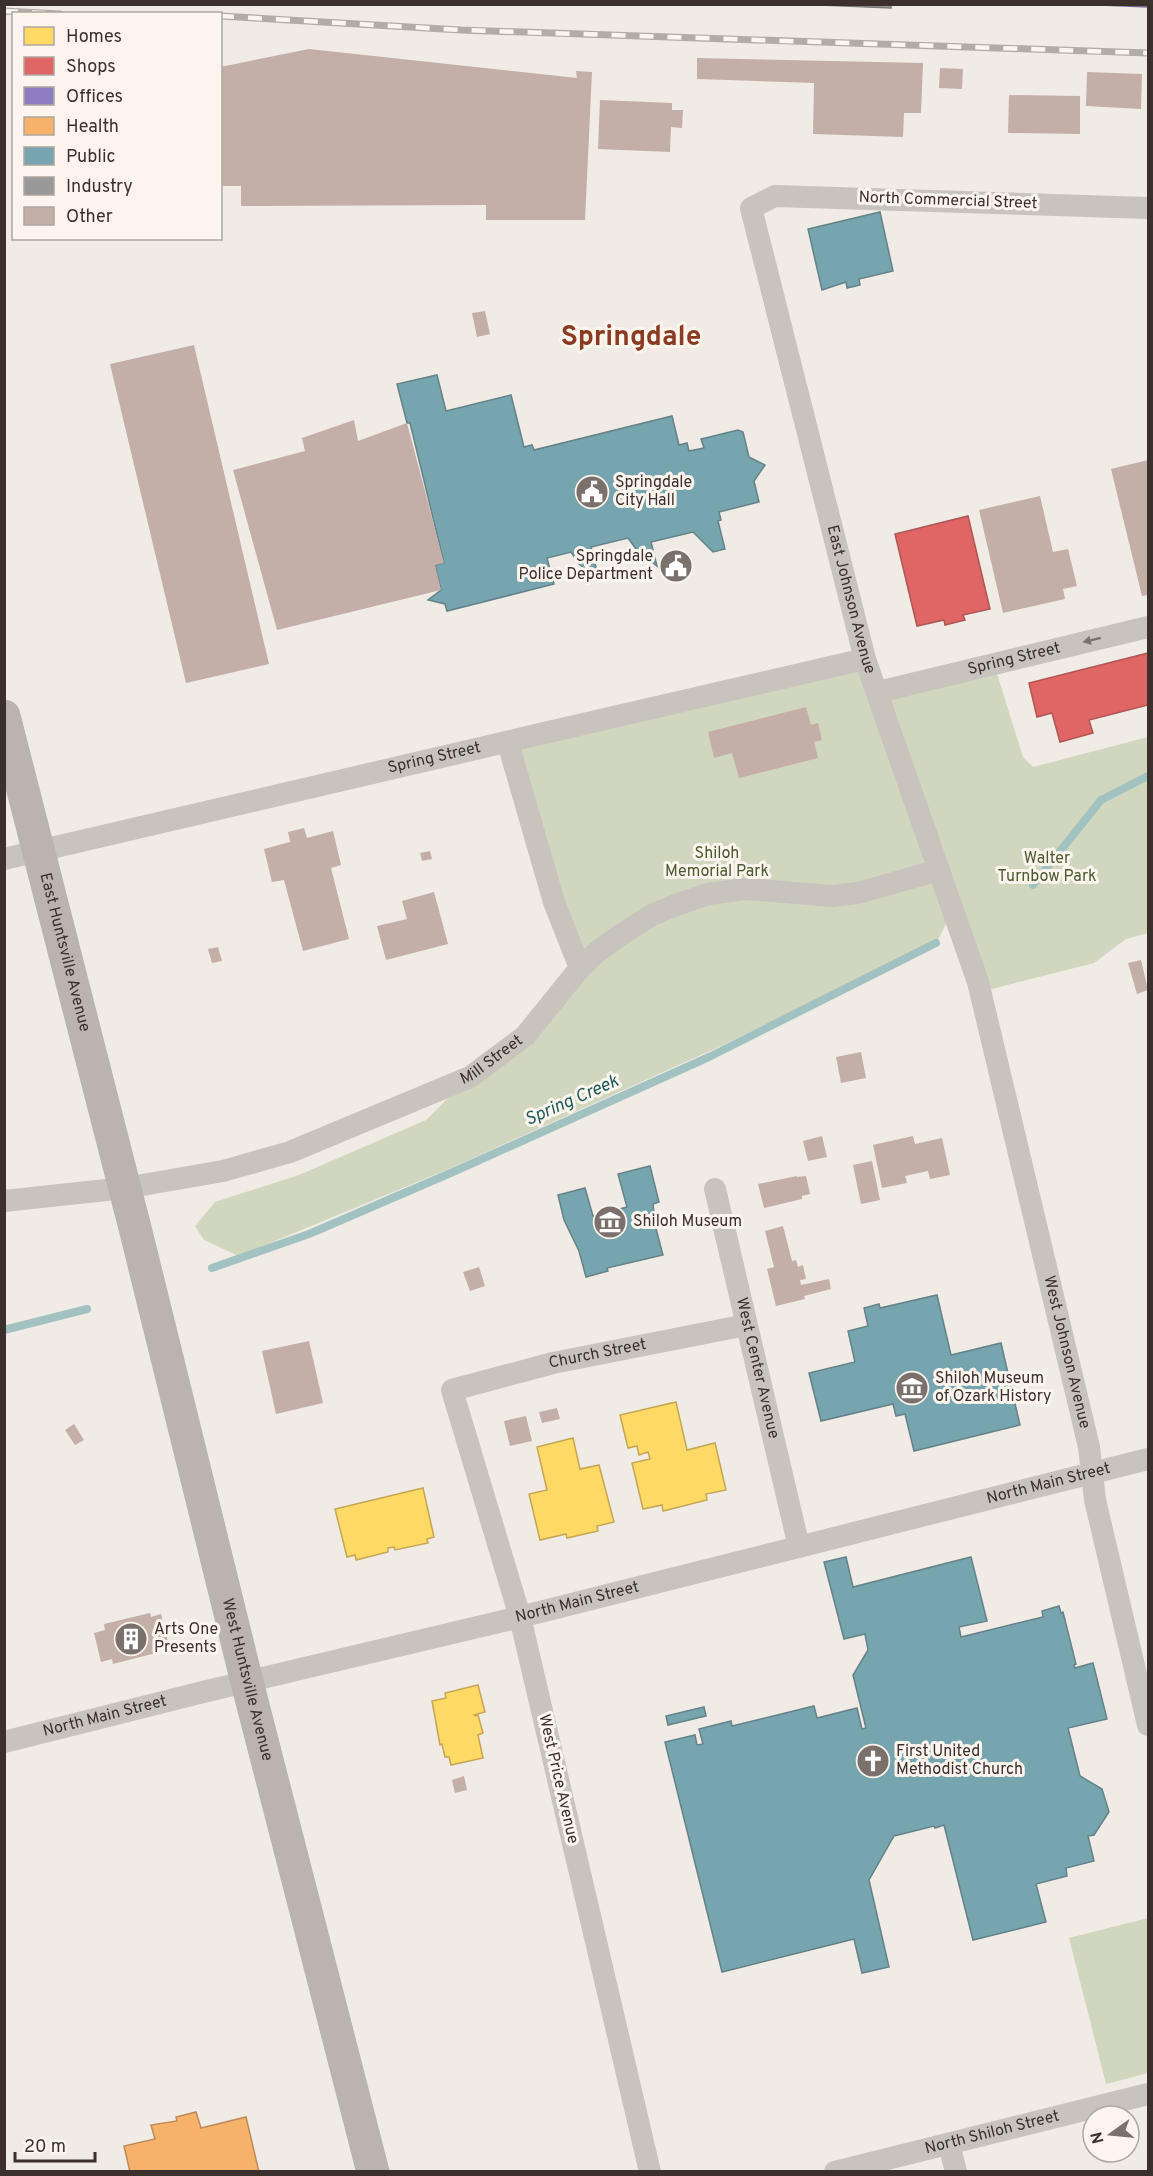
<svg xmlns="http://www.w3.org/2000/svg" width="1153" height="2176" font-family="Overpass,sans-serif">
  <style>
    .green { fill: #d1d6bf }
    .homes { fill: #ffd966; stroke: #c4a654; stroke-width: 1.5 }
    .shops { fill: #e06666; stroke: #ae5654; stroke-width: 1.5 }
    .offices { fill: #8e7cc3; stroke: #756595; stroke-width: 1.5 }
    .health { fill: #f6b26b; stroke: #be8b58; stroke-width: 1.5 }
    .public { fill: #76a5af; stroke: #648287; stroke-width: 1.5 }
    .industry { fill: #999; stroke: #7d7a78; stroke-width: 1.5 }
    .lines { fill: none; stroke-linecap: round; stroke-linejoin: round }
    .stream { stroke: #a1c2c1; stroke-width: 8 }
    .building { fill: #c3afa7 }
    .street { stroke: #c9c3be; stroke-width: 22 }
    .secondary { stroke: #bab3ae; stroke-width: 33 }
    .rail-casing { stroke: #b1aca8; stroke-width: 7 }
    .rail { stroke: #fbf5ee; stroke-width: 4.5; stroke-dasharray: 14; stroke-linecap: butt }
    .oneway { fill: #7b726d }
    .labels { text-anchor: middle; dominant-baseline: central; stroke-width: 6; stroke-linejoin: round; paint-order: stroke }
    .street-label { font-size: 16px; fill: #3b302b; stroke: #fbf5ee }
    .poi-label { font-size: 16px; fill: #3b302b; stroke: #fbf5ee; text-anchor: start }
    .park-label { font-size: 16px; fill: #4a5a2e; stroke: #fbf5ee }
    .water-label { font-size: 18px; font-style: italic; fill: #1f5a5e; stroke: #fbf5ee }
    .town-label { font-size: 28px; font-weight: bold; fill: #8c3b22; stroke: #fbf5ee }
  </style>
  <rect width="100%" height="100%" fill="#f0ebe5"/>
  <g class="green">
    <polygon points="865,659 878,692 994,664 1023,757 1033,767 1148,737 1148,933 1126,939 1094,963 980,992 953,911 936,943 723,1045 451,1168 239,1256 204,1240 195,1226 215,1202 299,1175 426,1120 579,968 508,743"/>
    <polygon points="1148,1918 1148,2073 1106,2084 1069,1938"/>
  </g>
  <g class="homes">
    <polygon points="676,1402 687,1450 715,1443 726,1490 706,1494 707,1500 663,1511 662,1505 643,1509 632,1463 650,1459 648,1452 639,1455 637,1446 628,1448 620,1415"/>
    <polygon points="573,1438 580,1469 599,1465 614,1522 597,1526 598,1531 567,1538 566,1534 540,1540 529,1494 547,1490 537,1447"/>
    <polygon points="423,1488 434,1537 427,1539 428,1543 395,1550 394,1547 388,1548 388,1552 356,1560 355,1555 347,1557 335,1509"/>
    <polygon points="478,1685 485,1712 474,1715 475,1716 478,1715 483,1733 478,1735 483,1758 451,1765 449,1757 445,1757 442,1744 440,1745 432,1701 446,1698 445,1693"/>
  </g>
  <g class="shops">
    <polygon points="968,516 990,609 963,615 965,620 945,625 944,620 917,626 895,534"/>
    <polygon points="1148,653 1148,705 1089,720 1093,733 1060,742 1052,713 1037,717 1029,683"/>
  </g>
  <polygon class="offices" points="1075,4 1148,4 1148,7"/>
  <polygon class="health" points="196,2112 201,2128 246,2117 259,2172 130,2172 124,2146 155,2139 151,2125 177,2121 176,2117"/>
  <g class="public">
    <polygon points="880,212 893,271 859,279 860,285 847,288 846,282 822,290 808,229"/>
    <polygon points="437,375 446,411 511,395 524,447 532,445 534,450 672,416 679,445 687,443 689,451 704,448 701,439 738,430 743,432 749,457 765,465 754,481 759,502 719,512 721,520 718,521 725,549 713,552 693,532 651,542 657,566 636,549 628,538 591,547 599,580 579,564 571,552 547,558 554,584 447,611 445,604 428,600 441,590 435,565 444,563 410,423 407,423 397,384"/>
    <polygon points="650,1166 659,1202 653,1204 655,1225 663,1255 607,1268 608,1271 586,1277 579,1251 564,1220 558,1195 585,1188 593,1216 627,1207 618,1174"/>
    <polygon points="937,1295 951,1355 1001,1343 1020,1425 914,1451 905,1414 896,1416 893,1404 821,1421 809,1373 855,1362 848,1331 868,1326 864,1308 879,1304 880,1308"/>
    <polygon points="846,1557 853,1587 971,1557 987,1621 959,1627 961,1637 1043,1617 1042,1611 1059,1606 1061,1613 1063,1612 1076,1664 1074,1665 1075,1668 1093,1663 1107,1719 1068,1728 1080,1776 1102,1789 1109,1812 1094,1835 1088,1836 1094,1861 1066,1868 1067,1876 1036,1884 1046,1922 973,1940 944,1825 935,1828 934,1826 894,1836 869,1880 889,1967 862,1973 854,1939 722,1972 665,1742 695,1735 697,1745 703,1744 699,1729 731,1721 732,1726 814,1706 817,1718 857,1708 862,1729 866,1728 853,1675 868,1650 865,1634 844,1639 824,1562"/>
    <polygon points="704,1707 706,1716 668,1725 666,1716"/>
  </g>
  <polygon class="industry" points="796,4 891,4 891,8"/>
  <g class="lines">
    <g class="stream">
      <polyline points="1033,885 1101,800 1148,776"/>
      <polyline points="212,1268 309,1234 453,1172 709,1057 936,943"/>
      <polyline points="4,1330 87,1309"/>
    </g>
  </g>
  <g class="building">
    <polygon points="309,49 577,78 576,71 592,72 585,220 486,220 486,205 241,206 241,186 220,186 220,67"/>
    <polygon points="697,58 923,63 921,113 904,113 903,137 813,134 814,83 697,79"/>
    <polygon points="940,68 963,69 962,89 939,88"/>
    <polygon points="1087,72 1142,74 1141,109 1086,106"/>
    <polygon points="1009,95 1080,96 1080,134 1008,133"/>
    <polygon points="600,100 672,103 672,110 683,110 682,128 671,127 670,152 598,149"/>
    <polygon points="485,311 490,334 477,337 472,313"/>
    <polygon points="194,345 269,664 186,683 110,364"/>
    <polygon points="354,420 358,441 407,423 444,563 435,565 441,590 277,630 233,470 305,451 302,438"/>
    <polygon points="1148,460 1148,595 1142,596 1111,469"/>
    <polygon points="1040,496 1053,552 1068,549 1077,586 1063,589 1065,599 1003,613 979,510"/>
    <polygon points="806,707 811,725 818,723 822,740 814,742 818,758 739,778 732,753 714,758 708,732"/>
    <polygon points="304,828 307,838 333,831 341,865 331,868 349,939 303,951 284,880 272,882 264,849 290,842 288,832"/>
    <polygon points="430,851 432,859 422,861 420,853"/>
    <polygon points="434,892 448,944 386,960 377,926 407,919 402,901"/>
    <polygon points="218,947 222,961 212,963 208,949"/>
    <polygon points="1141,960 1148,990 1137,994 1128,963"/>
    <polygon points="861,1052 866,1078 841,1083 836,1057"/>
    <polygon points="822,1136 827,1157 808,1161 803,1141"/>
    <polygon points="913,1136 915,1144 942,1138 950,1175 930,1179 928,1171 905,1176 907,1183 882,1188 873,1145"/>
    <polygon points="872,1161 880,1200 861,1204 853,1165"/>
    <polygon points="797,1176 797,1177 806,1176 810,1194 802,1196 802,1199 764,1208 758,1184"/>
    <polygon points="783,1226 792,1261 796,1260 798,1267 803,1265 806,1279 800,1280 801,1285 829,1279 831,1289 804,1296 805,1299 776,1306 767,1269 774,1267 765,1231"/>
    <polygon points="479,1267 485,1286 470,1291 463,1272"/>
    <polygon points="309,1341 323,1403 276,1414 262,1351"/>
    <polygon points="557,1408 560,1419 542,1423 539,1412"/>
    <polygon points="526,1416 532,1441 510,1446 504,1421"/>
    <polygon points="74,1424 84,1440 75,1445 65,1430"/>
    <polygon points="150,1613 151,1617 161,1614 169,1646 159,1648 160,1652 113,1664 112,1659 101,1662 94,1633 105,1630 104,1624"/>
    <polygon points="464,1776 467,1790 455,1793 452,1780"/>
  </g>
  <g class="lines">
    <g class="street">
      <path id="s1" d="M1148,208l-373,-12 -24,12 114,451 113,323 111,465 6,53 53,225"/>
      <path id="s2" d="M878,692l270,-65"/>
      <polyline points="508,743 554,902 580,968"/>
      <path id="s3" d="M4,859c287,-69 574,-133 861,-200"/>
      <path id="s4" d="M715,1189l84,358"/>
      <path id="s5" d="M4,1201l121,-13 98,-17 67,-19 180,-75 55,-41 55,-68 17,-16 22,-16 33,-21 24,-10 32,-11 38,-5 86,7 26,-3 81,-23"/>
      <path id="s6" d="M4,1742l199,-50 317,-75 628,-158"/>
      <polyline points="949,2144 956,2172"/>
      <path id="s7" d="M650,2172l-130,-555 -68,-227 101,-27 193,-38"/>
      <path id="s8" d="M835,2172l313,-78"/>
    </g>
    <path class="secondary" id="s9" d="M4,716l132,516 111,450 126,490"/>
    <defs>
      <g id="rail">
        <polyline points="4,11 60,14"/>
        <polyline points="220,16 461,30 1148,53"/>
      </g>
    </defs>
    <use href="#rail" class="rail-casing"/>
    <use href="#rail" class="rail"/>
  </g>
  <defs><path id="oneway-solid" d="M-6-.8H1V-3.2L6.5 0L1 3.2V.8H-6Z" transform="scale(1.5)"/></defs>
  <use class="oneway" href="#oneway-solid" transform="translate(1092 640) rotate(166)"/>
  <defs>
    <symbol id="civic-disc" viewBox="-11 -11 22 22"><circle r="9.5" fill="#7a716c" stroke="#fbf5ee"/><path d="M-.6-6.5H3V-4.5H.6V-3L4-1V1h2V6H-6V1h2V-1L-.6-3ZM-1.2 2.5V6h2.4V2.5Z" fill="#fff"/></symbol>
    <symbol id="museum-disc" viewBox="-11 -11 22 22"><circle r="9.5" fill="#7a716c" stroke="#fbf5ee"/><path d="M0-6L6-3V-2H-6V-3ZM-5-1h2V3h-2ZM-1-1h2V3h-2ZM3-1h2V3H3ZM-6 4H6V6H-6Z" fill="#fff"/></symbol>
    <symbol id="building-disc" viewBox="-11 -11 22 22"><circle r="9.5" fill="#7a716c" stroke="#fbf5ee"/><path d="M-4-6H4V6H1V3H-1V6H-4ZM-2.5-4.3h1.7v1.8h-1.7ZM.8-4.3h1.7v1.8H.8ZM-2.5-1h1.7V.8h-1.7ZM.8-1h1.7V.8H.8Z" fill="#fff"/></symbol>
    <symbol id="church-disc" viewBox="-11 -11 22 22"><circle r="9.5" fill="#7a716c" stroke="#fbf5ee"/><path d="M-1.2-6h2.4v3.5h3.3v2.4h-3.3V6h-2.4V-.1h-3.3v-2.4h3.3Z" fill="#fff"/></symbol>
  </defs>
  <g fill-rule="evenodd">
    <use href="#civic-disc" x="573" y="473" width="38" height="38"/>
    <use href="#civic-disc" x="657" y="547" width="38" height="38"/>
    <use href="#museum-disc" x="591" y="1203" width="38" height="38"/>
    <use href="#museum-disc" x="893" y="1369" width="38" height="38"/>
    <use href="#building-disc" x="112" y="1620" width="38" height="38"/>
    <use href="#church-disc" x="854" y="1742" width="38" height="38"/>
  </g>
  <g class="labels">
    <g class="street-label">
      <text transform="translate(948 201) rotate(2)">North Commercial Street</text>
      <text stroke="none"><textPath href="#s1" startOffset="804">East Johnson Avenue</textPath></text>
      <text stroke="none"><textPath href="#s2" startOffset="140">Spring Street</textPath></text>
      <text stroke="none"><textPath href="#s3" startOffset="442">Spring Street</textPath></text>
      <text stroke="none"><textPath href="#s9" startOffset="244">East Huntsville Avenue</textPath></text>
      <text stroke="none"><textPath href="#s5" startOffset="513">Mill Street</textPath></text>
      <text stroke="none"><textPath href="#s1" startOffset="1588">West Johnson Avenue</textPath></text>
      <text stroke="none"><textPath href="#s7" startOffset="957">Church Street</textPath></text>
      <text stroke="none"><textPath href="#s4" startOffset="184">West Center Avenue</textPath></text>
      <text stroke="none"><textPath href="#s6" startOffset="1076">North Main Street</textPath></text>
      <text stroke="none"><textPath href="#s6" startOffset="590">North Main Street</textPath></text>
      <text stroke="none"><textPath href="#s9" startOffset="994">West Huntsville Avenue</textPath></text>
      <text stroke="none"><textPath href="#s6" startOffset="104">North Main Street</textPath></text>
      <text transform="translate(558 1779) rotate(77)">West Price Avenue</text>
      <text stroke="none"><textPath href="#s8" startOffset="162">North Shiloh Street</textPath></text>
    </g>
    <g class="poi-label">
      <text x="615" y="483">Springdale<tspan x="615" dy="18">City Hall</tspan></text>
      <text x="653" y="557" text-anchor="end">Springdale<tspan x="653" dy="18">Police Department</tspan></text>
      <text x="633" y="1222">Shiloh Museum</text>
      <text x="935" y="1379">Shiloh Museum<tspan x="935" dy="18">of Ozark History</tspan></text>
      <text x="154" y="1630">Arts One<tspan x="154" dy="18">Presents</tspan></text>
      <text x="896" y="1752">First United<tspan x="896" dy="18">Methodist Church</tspan></text>
    </g>
    <g class="park-label">
      <text x="717" y="854">Shiloh<tspan x="717" dy="18">Memorial Park</tspan></text>
      <text x="1047" y="859">Walter<tspan x="1047" dy="18">Turnbow Park</tspan></text>
    </g>
    <g class="water-label">
      <text transform="translate(572 1101) rotate(-24)">Spring Creek</text>
    </g>
    <g class="town-label">
      <text x="631" y="338">Springdale</text>
    </g>
  </g>
  <rect width="1153" height="2176" fill="none" stroke="#3b302b" stroke-width="12"/>
  <rect x="12" y="12" width="210" height="228" fill="#fbf5ee" stroke="#aea6a0" stroke-width="1.5"/>
  <rect x="24" y="27" width="30" height="18" fill="#ffd966" stroke="#aea6a0" stroke-width="1.5"/>
  <text x="66" y="42" font-size="18" fill="#3b302b">Homes</text>
  <rect x="24" y="57" width="30" height="18" fill="#e06666" stroke="#aea6a0" stroke-width="1.5"/>
  <text x="66" y="72" font-size="18" fill="#3b302b">Shops</text>
  <rect x="24" y="87" width="30" height="18" fill="#8e7cc3" stroke="#aea6a0" stroke-width="1.5"/>
  <text x="66" y="102" font-size="18" fill="#3b302b">Offices</text>
  <rect x="24" y="117" width="30" height="18" fill="#f6b26b" stroke="#aea6a0" stroke-width="1.5"/>
  <text x="66" y="132" font-size="18" fill="#3b302b">Health</text>
  <rect x="24" y="147" width="30" height="18" fill="#76a5af" stroke="#aea6a0" stroke-width="1.5"/>
  <text x="66" y="162" font-size="18" fill="#3b302b">Public</text>
  <rect x="24" y="177" width="30" height="18" fill="#999999" stroke="#aea6a0" stroke-width="1.5"/>
  <text x="66" y="192" font-size="18" fill="#3b302b">Industry</text>
  <rect x="24" y="207" width="30" height="18" fill="#c3afa7" stroke="#aea6a0" stroke-width="1.5"/>
  <text x="66" y="222" font-size="18" fill="#3b302b">Other</text>
  <g transform="translate(1111 2134) rotate(255)"><circle r="28" fill="#fbf5ee" stroke="#aea6a0" stroke-width="1.5"/>
  <path d="M0-4.5L10 22L0 15L-10 22Z" fill="#7a716c"/>
  <text y="-9" font-size="16" font-weight="bold" text-anchor="middle" fill="#3b302b">N</text>
  </g>
  <path d="M15 2152v9h80v-9" fill="none" stroke="#3b302b" stroke-width="3"/>
  <text x="24" y="2152" font-size="18" fill="#3b302b" stroke="#fbf5ee" stroke-width="4.5" paint-order="stroke">20 m</text>
</svg>
